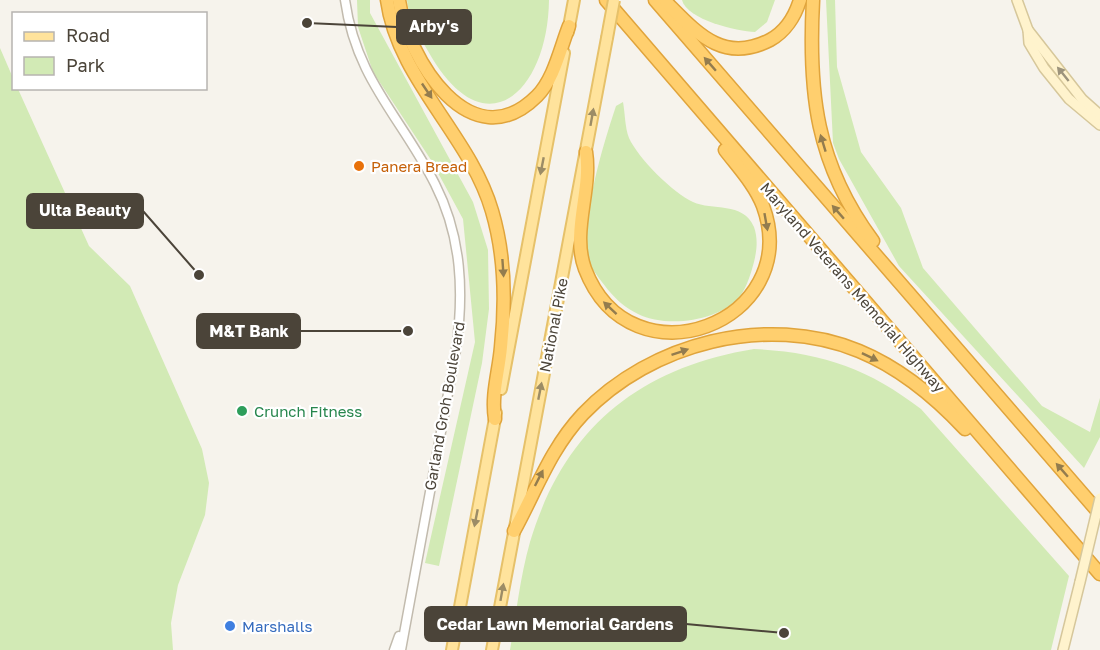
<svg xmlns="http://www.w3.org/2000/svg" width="1100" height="650" font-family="'Golos Text',sans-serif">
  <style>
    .green { fill: #d2eab5 }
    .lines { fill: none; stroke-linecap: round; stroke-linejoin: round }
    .tertiary-casing { stroke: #c2bbae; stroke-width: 11 }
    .secondary-casing { stroke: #d6c79b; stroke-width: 12 }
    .primary-casing { stroke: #e6c16a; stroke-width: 14 }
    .motorway-casing { stroke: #e0a43c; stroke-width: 15 }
    .tertiary { stroke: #fff; stroke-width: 8 }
    .secondary { stroke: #fff3cd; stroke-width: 9 }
    .primary { stroke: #ffe39c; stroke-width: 10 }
    .motorway { stroke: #ffcf6e; stroke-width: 12 }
    .secondary-bridge-casing { stroke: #d6c79b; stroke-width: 12; stroke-linecap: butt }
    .primary-bridge-casing { stroke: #e6c16a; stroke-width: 14; stroke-linecap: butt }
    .secondary-bridge { stroke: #fff3cd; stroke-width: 9 }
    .primary-bridge { stroke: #ffe39c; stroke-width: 10 }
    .oneway { fill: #937c4e }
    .oneway2 { fill: #9c937c }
    .oneway3 { fill: #9c8c66 }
    .food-dot { fill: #e8710a; stroke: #fff; stroke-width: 2 }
    .leisure-dot { fill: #2e9e5b; stroke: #fff; stroke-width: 2 }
    .shop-dot { fill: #3f7fe0; stroke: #fff; stroke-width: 2 }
    .labels { text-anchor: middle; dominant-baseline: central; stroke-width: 4.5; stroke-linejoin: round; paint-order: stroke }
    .food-label { font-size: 15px; fill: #c56008; stroke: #fff; text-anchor: start }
    .street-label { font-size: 15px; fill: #4b4439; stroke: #fff }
    .leisure-label { font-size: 15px; fill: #27864d; stroke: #fff; text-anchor: start }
    .shop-label { font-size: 15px; fill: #366cbe; stroke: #fff; text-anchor: start }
    .leader { fill: none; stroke: #4b4439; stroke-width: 2 }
    .callout-dot { fill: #4b4439; stroke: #fff; stroke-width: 2 }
    .callout { fill: #4b4439; stroke: #4b4439; stroke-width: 2 }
    .callout-label { font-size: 16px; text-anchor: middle; font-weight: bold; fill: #fff }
  </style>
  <rect width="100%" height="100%" fill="#f6f3ec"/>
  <g class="green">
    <polygon points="357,0 370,0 370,13 473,202 488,250 489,309 482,363 439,566 425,563 475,342 463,219 431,160 373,72 358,27"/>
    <path d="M407,0h142c-1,91 -64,153 -121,51 -10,-17 -19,-32 -21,-51z"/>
    <path d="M682,0h93l-8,22 -12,10c-18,-1 -68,-12 -73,-32z"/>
    <polygon points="826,0 835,0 837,67 861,152 901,208 923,268 1042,406 1090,432 1100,398 1100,437 1084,468 899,266 839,159 833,143"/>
    <polygon points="0,48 13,78 14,88 18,89 89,246 130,286 202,449 209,483 205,515 178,585 171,623 173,650 0,650"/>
    <path d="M623,102c2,11 2,26 6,36 9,20 44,55 64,64 19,9 50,-1 61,25 4,12 3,22 0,35 -3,11 -7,25 -14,34 -21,26 -74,32 -102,18 -25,-12 -38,-35 -53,-56 0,-50 15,-104 31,-152z"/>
    <path d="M754,349c66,3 114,19 167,60l148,167 -18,74h-541c6,-35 10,-73 20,-108 34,-113 108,-174 224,-193z"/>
  </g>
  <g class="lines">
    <defs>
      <g id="tertiary">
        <path d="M345,0c11,79 56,117 90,184 27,53 29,109 21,166l-55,300"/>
        <polyline points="394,650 399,636"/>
      </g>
      <g id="secondary">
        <polyline points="1017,0 1028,30 1029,43 1044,68 1069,99 1100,125"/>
        <polyline points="1028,30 1082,99 1100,115"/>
        <polyline points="1063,650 1080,582"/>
      </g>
      <g id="primary">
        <polyline points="568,32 574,0"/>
        <polyline points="501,389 564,53"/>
        <polyline points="452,650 496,413"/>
        <polyline points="492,650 607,38"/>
      </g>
      <g id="motorway">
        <path d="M387,0c11,80 83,135 105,211 13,44 14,90 9,136 -2,24 -10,48 -6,72"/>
        <path d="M399,0c8,58 72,162 138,96 17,-17 23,-47 32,-70"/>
        <polyline points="606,0 1100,574"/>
        <polyline points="655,0 1100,514"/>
        <path d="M813,0c-5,93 3,164 60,241"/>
        <path d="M666,2c31,31 57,62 104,38 15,-8 25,-24 30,-40"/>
        <path d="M586,152c6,39 -15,79 -1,117 46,120 220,53 178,-63 -8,-21 -25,-39 -38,-56"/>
        <path d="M514,531c22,-40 36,-82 69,-117 68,-71 183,-101 276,-63 41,17 76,46 106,78"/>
      </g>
    </defs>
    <use href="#tertiary" class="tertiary-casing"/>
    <use href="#secondary" class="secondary-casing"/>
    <use href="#primary" class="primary-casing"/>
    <use href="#motorway" class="motorway-casing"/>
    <use href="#tertiary" class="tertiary"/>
    <use href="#secondary" class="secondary"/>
    <use href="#primary" class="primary"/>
    <use href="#motorway" class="motorway"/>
    <defs>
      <polyline id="secondary-bridge" points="1080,582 1100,498"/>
      <polyline id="primary-bridge" points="607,38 614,0"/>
    </defs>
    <use href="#secondary-bridge" class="secondary-bridge-casing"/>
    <use href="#primary-bridge" class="primary-bridge-casing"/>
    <use href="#secondary-bridge" class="secondary-bridge"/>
    <use href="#primary-bridge" class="primary-bridge"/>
  </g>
  <defs><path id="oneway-solid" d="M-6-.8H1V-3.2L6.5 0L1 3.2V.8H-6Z" transform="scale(1.5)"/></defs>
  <g class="oneway">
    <use href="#oneway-solid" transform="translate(710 64) rotate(-131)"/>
    <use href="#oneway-solid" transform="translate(427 91) rotate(56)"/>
    <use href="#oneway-solid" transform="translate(823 143) rotate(-107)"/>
    <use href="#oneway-solid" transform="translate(838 212) rotate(-131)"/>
    <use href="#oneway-solid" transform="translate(766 222) rotate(80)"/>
    <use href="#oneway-solid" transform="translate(503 268) rotate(86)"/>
    <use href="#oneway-solid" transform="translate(610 308) rotate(-137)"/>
    <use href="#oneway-solid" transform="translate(680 352) rotate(-19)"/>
    <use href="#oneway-solid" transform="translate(870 357) rotate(26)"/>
    <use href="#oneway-solid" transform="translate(1062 470) rotate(-131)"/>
    <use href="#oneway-solid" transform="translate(539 478) rotate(-63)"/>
  </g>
  <use class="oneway2" href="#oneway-solid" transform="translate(1063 74) rotate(-129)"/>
  <g class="oneway3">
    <use href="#oneway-solid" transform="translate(592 117) rotate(-80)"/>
    <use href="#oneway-solid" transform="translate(542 166) rotate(101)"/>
    <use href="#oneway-solid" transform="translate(540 391) rotate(-79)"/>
    <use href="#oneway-solid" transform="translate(476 518) rotate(101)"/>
    <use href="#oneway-solid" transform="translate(502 592) rotate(-80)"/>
  </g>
  <circle class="food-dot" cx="359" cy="166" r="6"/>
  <circle class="leisure-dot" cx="242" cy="411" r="6"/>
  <circle class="shop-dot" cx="230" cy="626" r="6"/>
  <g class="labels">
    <g class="food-label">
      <text x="371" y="166">Panera Bread</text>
    </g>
    <g class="street-label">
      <text transform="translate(853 287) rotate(49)">Maryland Veterans Memorial Highway</text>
      <text transform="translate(553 325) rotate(-79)">National Pike</text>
      <text transform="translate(444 406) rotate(-80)">Garland Groh Boulevard</text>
    </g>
    <g class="leisure-label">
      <text x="254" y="411">Crunch Fitness</text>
    </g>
    <g class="shop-label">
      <text x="242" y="626">Marshalls</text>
    </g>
  </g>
  <path class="leader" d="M307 23L397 27M199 275L143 211M408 331L300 331M784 633L686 624"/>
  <g class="callout-dot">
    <circle cx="307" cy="23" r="6"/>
    <circle cx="199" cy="275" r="6"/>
    <circle cx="408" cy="331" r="6"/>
    <circle cx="784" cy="633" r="6"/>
  </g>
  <g class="callout">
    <rect x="397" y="10" width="74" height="34" rx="6"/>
    <rect x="27" y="194" width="116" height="34" rx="6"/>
    <rect x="197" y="314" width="103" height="34" rx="6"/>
    <rect x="425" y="607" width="261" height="34" rx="6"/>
  </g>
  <g class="callout-label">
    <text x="434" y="32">Arby's</text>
    <text x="85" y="216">Ulta Beauty</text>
    <text x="249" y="337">M&amp;T Bank</text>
    <text x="555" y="630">Cedar Lawn Memorial Gardens</text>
  </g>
  <rect x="12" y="12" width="195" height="78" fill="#ffffff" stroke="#b7b4b0" stroke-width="1.5"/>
  <rect x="24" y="32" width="30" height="9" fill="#ffe39c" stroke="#b7b4b0" stroke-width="1.5"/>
  <text x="66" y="42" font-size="18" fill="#4b4439">Road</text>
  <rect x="24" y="57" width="30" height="18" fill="#d2eab5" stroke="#b7b4b0" stroke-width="1.5"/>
  <text x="66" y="72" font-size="18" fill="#4b4439">Park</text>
</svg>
